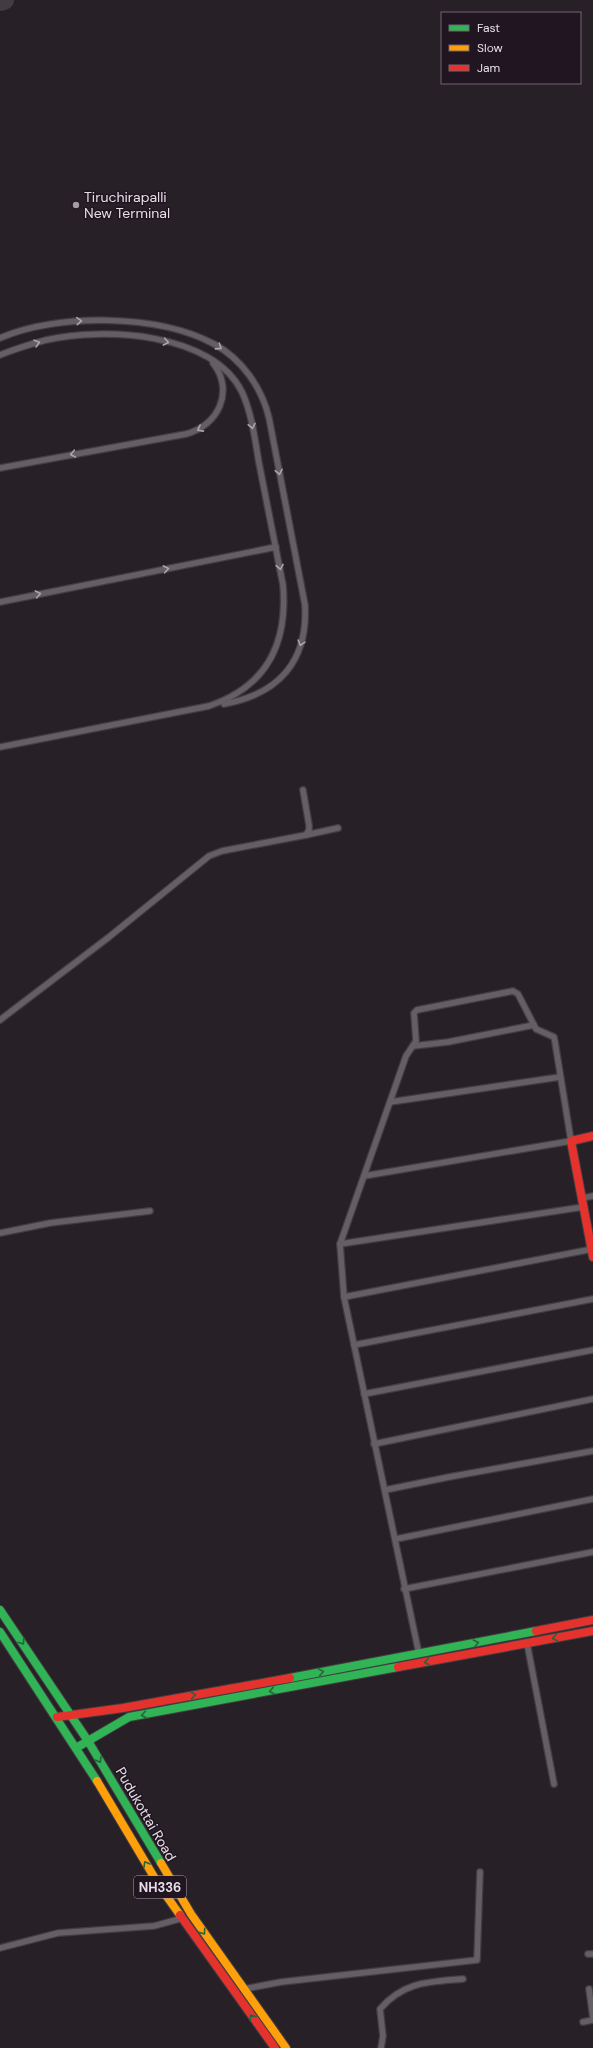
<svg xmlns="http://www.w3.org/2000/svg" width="593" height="2048" font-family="'DM Sans',sans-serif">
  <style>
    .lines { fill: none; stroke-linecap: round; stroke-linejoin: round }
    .taxiway { stroke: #423c42; stroke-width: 20 }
    .street-casing { stroke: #433d43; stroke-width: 8 }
    .fast-casing { stroke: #433d43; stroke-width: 10 }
    .slow-casing { stroke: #433d43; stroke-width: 10 }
    .jam-casing { stroke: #433d43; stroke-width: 10 }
    .street { stroke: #635f63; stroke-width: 5.5 }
    .fast { stroke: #30b455; stroke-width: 8 }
    .slow { stroke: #ff9f0a; stroke-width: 8 }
    .jam { stroke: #e5322d; stroke-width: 8 }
    .oneway { stroke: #aca5ac }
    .oneway2 { stroke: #28643a }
    .poi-dot { fill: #a49ca4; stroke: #201520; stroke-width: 1.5 }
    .labels { text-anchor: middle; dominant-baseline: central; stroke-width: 3; stroke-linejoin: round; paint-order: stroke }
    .shield { fill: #201520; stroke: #aba2ab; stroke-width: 1 }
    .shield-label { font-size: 13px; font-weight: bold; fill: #e7dfe7 }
    .poi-label { font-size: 14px; fill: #e7dfe7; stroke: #201520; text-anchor: start }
    .street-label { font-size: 14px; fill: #e7dfe7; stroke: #201520 }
  </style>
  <rect width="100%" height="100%" fill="#272127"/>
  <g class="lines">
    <polyline class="taxiway" points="0,1 4,0"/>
    <defs>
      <g id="street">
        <path d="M0,338c58,-25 158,-24 214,6 28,15 48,44 55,74l36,187c3,56 -26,89 -81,99"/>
        <path d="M0,355c15,-6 31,-11 46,-15 58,-13 166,-8 196,52 10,22 13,48 17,71 8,41 16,81 24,122 5,59 -17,102 -74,121l-209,41"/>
        <path d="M0,468l186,-34c32,-8 49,-43 27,-71"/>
        <polyline points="0,602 276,547"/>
        <polyline points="306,835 338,828"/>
        <polyline points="0,1020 109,937 209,856 222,851 306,835 309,830 309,825 303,790"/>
        <polyline points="413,1046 448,1042 534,1025"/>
        <polyline points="390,1102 560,1077"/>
        <polyline points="364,1176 571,1141 555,1042 554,1037 536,1029 518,994 513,991 417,1010 414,1013 416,1041 406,1056 340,1244 344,1297 419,1654"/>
        <polyline points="582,1198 593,1196"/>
        <polyline points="0,1233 50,1223 150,1211"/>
        <polyline points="340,1244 583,1207"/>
        <polyline points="344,1297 593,1249"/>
        <polyline points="354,1345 593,1299"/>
        <polyline points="364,1394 593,1350"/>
        <polyline points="374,1444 593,1399"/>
        <polyline points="385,1490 449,1477 593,1451"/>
        <polyline points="396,1539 593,1499"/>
        <polyline points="404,1589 593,1552"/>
        <polyline points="527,1643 554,1784"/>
        <polyline points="0,1948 58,1933 154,1926 183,1918"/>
        <polyline points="588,1954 593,1954"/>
        <polyline points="244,1989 281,1982 477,1960 480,1872"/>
        <polyline points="589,1989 593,2018"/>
        <polyline points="583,2022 593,2020"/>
        <path d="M381,2048l2,-12 -3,-27c24,-28 50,-27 83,-30"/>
      </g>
      <g id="fast">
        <polyline points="0,1610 88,1741 161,1863"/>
        <polyline points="0,1632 97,1781"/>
        <polyline points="290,1678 536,1631"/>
        <polyline points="76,1748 129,1717 398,1667"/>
      </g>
      <g id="slow">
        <polyline points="97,1781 160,1887 180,1915"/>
        <polyline points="161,1863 191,1914 286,2048"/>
      </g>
      <g id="jam">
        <polyline points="593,1136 571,1141 593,1257"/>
        <polyline points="536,1631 593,1620"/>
        <polyline points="398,1667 593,1631"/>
        <polyline points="57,1717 123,1708 290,1678"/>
        <polyline points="180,1915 275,2048"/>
      </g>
    </defs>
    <use href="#street" class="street-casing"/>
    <use href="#fast" class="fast-casing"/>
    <use href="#slow" class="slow-casing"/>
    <use href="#jam" class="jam-casing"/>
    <use href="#street" class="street"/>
    <use href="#fast" class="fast"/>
    <use href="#slow" class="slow"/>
    <use href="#jam" class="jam"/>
  </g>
  <defs><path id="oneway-chevron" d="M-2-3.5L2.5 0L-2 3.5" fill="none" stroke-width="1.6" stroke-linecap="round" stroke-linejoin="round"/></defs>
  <g class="oneway">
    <use href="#oneway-chevron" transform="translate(79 321) rotate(-4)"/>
    <use href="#oneway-chevron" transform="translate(166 342) rotate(11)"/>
    <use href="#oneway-chevron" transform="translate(37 343) rotate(-16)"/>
    <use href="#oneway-chevron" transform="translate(219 347) rotate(33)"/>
    <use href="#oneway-chevron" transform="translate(252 426) rotate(79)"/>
    <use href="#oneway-chevron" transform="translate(200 429) rotate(152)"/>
    <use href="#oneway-chevron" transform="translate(73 454) rotate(170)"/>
    <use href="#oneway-chevron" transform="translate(279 472) rotate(79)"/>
    <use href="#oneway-chevron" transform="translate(280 567) rotate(79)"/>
    <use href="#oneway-chevron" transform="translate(166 569) rotate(-11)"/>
    <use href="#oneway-chevron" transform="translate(38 594) rotate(-11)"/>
    <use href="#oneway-chevron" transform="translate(301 643) rotate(106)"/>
  </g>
  <g class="oneway2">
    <use href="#oneway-chevron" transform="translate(555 1638) rotate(169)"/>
    <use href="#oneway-chevron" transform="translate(22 1642) rotate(56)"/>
    <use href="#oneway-chevron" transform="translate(476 1643) rotate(-11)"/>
    <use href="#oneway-chevron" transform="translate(427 1662) rotate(169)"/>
    <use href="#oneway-chevron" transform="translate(321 1672) rotate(-10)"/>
    <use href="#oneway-chevron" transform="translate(272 1691) rotate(169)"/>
    <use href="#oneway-chevron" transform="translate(193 1695) rotate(-10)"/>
    <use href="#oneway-chevron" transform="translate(144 1715) rotate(169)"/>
    <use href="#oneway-chevron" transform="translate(99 1760) rotate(60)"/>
    <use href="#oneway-chevron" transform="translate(146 1864) rotate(-120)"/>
    <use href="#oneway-chevron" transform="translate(203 1932) rotate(55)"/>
    <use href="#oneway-chevron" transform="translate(252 2017) rotate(-126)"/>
  </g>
  <circle class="poi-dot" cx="76" cy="205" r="4"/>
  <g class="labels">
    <rect class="shield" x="134" y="1876" width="52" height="22" rx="3"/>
    <g class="shield-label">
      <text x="160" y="1887">NH336</text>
    </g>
    <g class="poi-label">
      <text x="84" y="197">Tiruchirapalli<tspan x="84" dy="16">New Terminal</tspan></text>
    </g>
    <g class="street-label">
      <text transform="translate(146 1814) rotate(60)">Pudukottai Road</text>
    </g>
  </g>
  <rect x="441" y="12" width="140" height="72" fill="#201520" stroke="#706670"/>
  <rect x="449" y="25" width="20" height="6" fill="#30b455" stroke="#706670"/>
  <text x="477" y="32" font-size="12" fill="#e7dfe7">Fast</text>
  <rect x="449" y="45" width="20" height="6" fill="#ff9f0a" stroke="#706670"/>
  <text x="477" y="52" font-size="12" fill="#e7dfe7">Slow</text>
  <rect x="449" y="65" width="20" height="6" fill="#e5322d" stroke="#706670"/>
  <text x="477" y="72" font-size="12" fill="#e7dfe7">Jam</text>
</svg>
